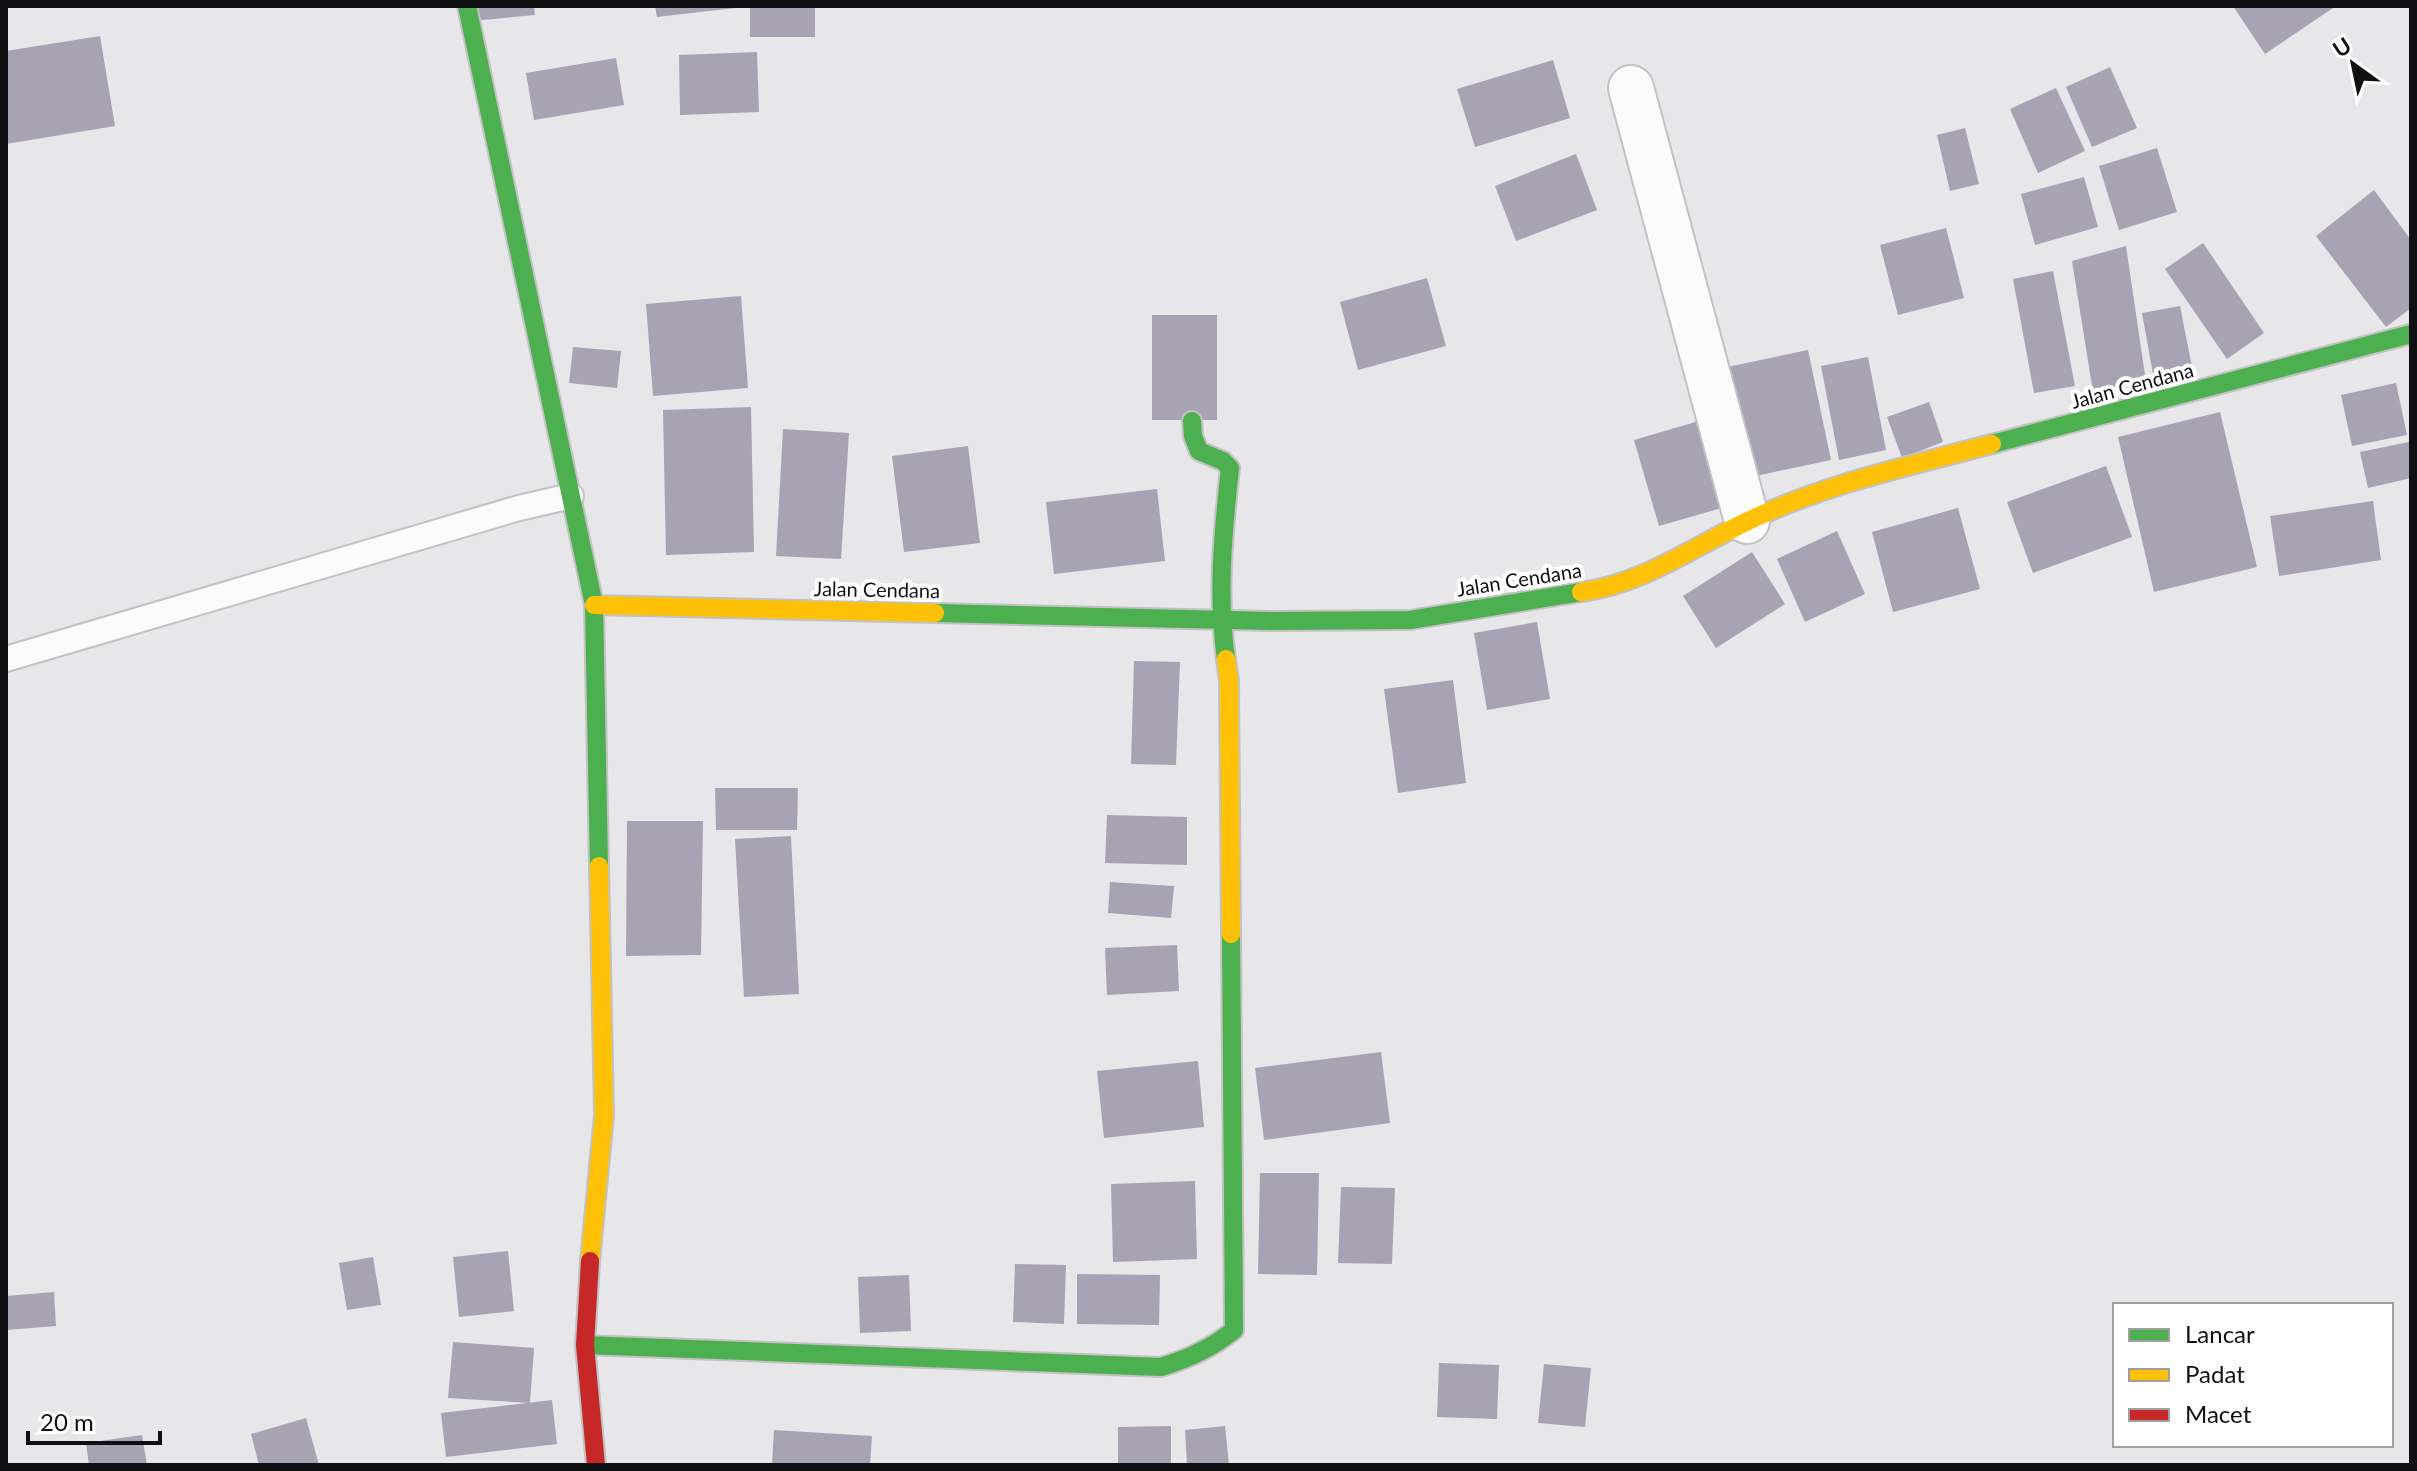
<svg xmlns="http://www.w3.org/2000/svg" width="2417" height="1471" font-family="Lato,sans-serif">
  <style>
    .building { fill: #a7a3b4 }
    .lines { fill: none; stroke-linecap: round; stroke-linejoin: round }
    .lane-casing { stroke: #c2c2c3; stroke-width: 28 }
    .street-casing { stroke: #c2c2c3; stroke-width: 48 }
    .fast-casing { stroke: #c2c2c3; stroke-width: 22 }
    .slow-casing { stroke: #c2c2c3; stroke-width: 22 }
    .jam-casing { stroke: #c2c2c3; stroke-width: 22 }
    .lane { stroke: #fbfbfc; stroke-width: 24 }
    .street { stroke: #fbfbfc; stroke-width: 44 }
    .fast { stroke: #4caf50; stroke-width: 18 }
    .slow { stroke: #ffc107; stroke-width: 18 }
    .jam { stroke: #c62828; stroke-width: 18 }
    .labels { text-anchor: middle; dominant-baseline: central; stroke-width: 8; stroke-linejoin: round; paint-order: stroke }
    .street-label { font-size: 20px; fill: #101012; stroke: #fff }
  </style>
  <rect width="100%" height="100%" fill="#e7e6e9"/>
  <g class="building">
    <polygon points="471,6 534,6 535,15 472,21"/>
    <polygon points="655,6 735,6 735,8 657,17"/>
    <rect x="750" y="6" width="65" height="31"/>
    <polygon points="2233,6 2336,6 2265,54"/>
    <polygon points="100,36 115,126 6,144 6,51"/>
    <polygon points="757,52 759,112 680,115 679,55"/>
    <polygon points="616,58 624,105 534,120 526,73"/>
    <polygon points="1553,60 1570,118 1475,147 1457,89"/>
    <polygon points="2110,67 2137,128 2092,147 2066,87"/>
    <polygon points="2056,88 2085,151 2038,173 2010,109"/>
    <polygon points="1965,128 1979,184 1950,191 1937,135"/>
    <polygon points="2157,148 2177,212 2119,230 2099,166"/>
    <polygon points="1576,154 1597,210 1516,241 1495,186"/>
    <polygon points="2084,177 2098,227 2035,245 2021,194"/>
    <polygon points="2374,190 2411,240 2411,308 2386,327 2316,236"/>
    <polygon points="1946,228 1964,298 1898,315 1880,245"/>
    <polygon points="2203,243 2264,333 2227,359 2165,269"/>
    <polygon points="2126,246 2146,382 2093,392 2072,261"/>
    <polygon points="2053,271 2075,386 2034,393 2013,279"/>
    <polygon points="1427,278 1446,346 1358,370 1340,302"/>
    <polygon points="741,296 748,388 653,396 646,304"/>
    <polygon points="2180,306 2192,367 2153,374 2142,313"/>
    <rect x="1152" y="315" width="65" height="105"/>
    <polygon points="573,347 621,351 617,388 569,383"/>
    <polygon points="1808,350 1831,460 1751,477 1727,367"/>
    <polygon points="1868,357 1886,450 1839,460 1821,366"/>
    <polygon points="2396,383 2407,435 2352,446 2341,395"/>
    <polygon points="1929,402 1943,442 1902,458 1887,417"/>
    <polygon points="751,407 754,552 666,555 663,410"/>
    <polygon points="2220,412 2257,567 2154,592 2118,437"/>
    <polygon points="1699,421 1725,507 1659,526 1634,440"/>
    <polygon points="783,429 849,433 841,559 776,556"/>
    <polygon points="2409,442 2411,478 2368,488 2360,452"/>
    <polygon points="968,446 980,543 904,552 892,456"/>
    <polygon points="2106,466 2132,537 2033,573 2007,502"/>
    <polygon points="1157,489 1165,561 1054,574 1046,502"/>
    <polygon points="2373,501 2381,560 2279,576 2270,516"/>
    <polygon points="1958,508 1980,589 1893,612 1872,532"/>
    <polygon points="1837,531 1865,594 1805,622 1777,559"/>
    <polygon points="1752,552 1785,604 1716,648 1683,596"/>
    <polygon points="1537,622 1550,699 1487,710 1474,633"/>
    <polygon points="1134,661 1180,662 1176,765 1131,764"/>
    <polygon points="1453,680 1466,783 1398,793 1384,689"/>
    <polygon points="715,788 798,788 797,830 716,830"/>
    <polygon points="1107,815 1187,817 1187,865 1105,863"/>
    <polygon points="627,821 703,821 701,955 626,956"/>
    <polygon points="791,836 799,994 744,997 735,839"/>
    <polygon points="1110,882 1174,886 1171,918 1108,913"/>
    <polygon points="1177,945 1179,991 1107,995 1105,948"/>
    <polygon points="1381,1052 1390,1123 1264,1140 1255,1068"/>
    <polygon points="1198,1061 1204,1127 1104,1138 1097,1071"/>
    <polygon points="1260,1173 1319,1173 1317,1275 1258,1274"/>
    <polygon points="1195,1181 1197,1259 1113,1262 1111,1184"/>
    <polygon points="1341,1187 1395,1188 1392,1264 1338,1263"/>
    <polygon points="508,1251 514,1311 459,1317 453,1257"/>
    <polygon points="373,1257 381,1305 347,1310 339,1263"/>
    <polygon points="1015,1264 1066,1265 1064,1324 1013,1322"/>
    <polygon points="1077,1274 1160,1275 1159,1325 1077,1324"/>
    <polygon points="909,1275 911,1331 860,1333 858,1277"/>
    <polygon points="54,1292 56,1326 6,1330 6,1296"/>
    <polygon points="453,1342 534,1348 530,1403 448,1398"/>
    <polygon points="1439,1363 1499,1365 1497,1419 1437,1417"/>
    <polygon points="1544,1364 1591,1368 1585,1427 1538,1423"/>
    <polygon points="552,1400 557,1444 446,1457 441,1413"/>
    <polygon points="306,1418 319,1465 259,1465 251,1434"/>
    <polygon points="1171,1426 1171,1465 1118,1465 1118,1427"/>
    <polygon points="1225,1426 1229,1465 1187,1465 1185,1430"/>
    <polygon points="774,1430 872,1436 870,1465 772,1465"/>
    <polygon points="142,1435 147,1465 89,1465 86,1443"/>
  </g>
  <g class="lines">
    <defs>
      <polyline id="lane" points="6,659 519,508 571,496"/>
      <polyline id="street" points="1631,88 1747,521"/>
      <g id="fast">
        <polyline points="467,6 594,605 599,866"/>
        <path d="M1192,421l1,15 6,15 24,10 7,7c-7,64 -13,127 -4,191"/>
        <polyline points="1992,444 2411,334"/>
        <polyline points="935,613 1270,621 1410,620 1581,592"/>
        <path d="M585,1345l576,22c27,-8 51,-19 73,-37l-3,-396"/>
      </g>
      <g id="slow">
        <path d="M1581,592c62,-8 112,-45 167,-71 77,-37 161,-55 244,-77"/>
        <polyline points="594,605 935,613"/>
        <polyline points="1226,659 1229,681 1231,934"/>
        <polyline points="590,1261 604,1115 599,866"/>
      </g>
      <polyline id="jam" points="590,1261 585,1345 596,1465"/>
    </defs>
    <use href="#lane" class="lane-casing"/>
    <use href="#street" class="street-casing"/>
    <use href="#fast" class="fast-casing"/>
    <use href="#slow" class="slow-casing"/>
    <use href="#jam" class="jam-casing"/>
    <use href="#lane" class="lane"/>
    <use href="#street" class="street"/>
    <use href="#fast" class="fast"/>
    <use href="#slow" class="slow"/>
    <use href="#jam" class="jam"/>
  </g>
  <g class="labels">
    <g class="street-label">
      <text transform="translate(2132 385) rotate(-15)">Jalan Cendana</text>
      <text transform="translate(1519 579) rotate(-9)">Jalan Cendana</text>
      <text transform="translate(877 589) rotate(1)">Jalan Cendana</text>
    </g>
  </g>
  <rect width="2417" height="1471" fill="none" stroke="#101012" stroke-width="16"/>
  <rect x="2113" y="1303" width="280" height="144" fill="#ffffff" stroke="#9f9fa0" stroke-width="2"/>
  <rect x="2129" y="1329" width="40" height="12" fill="#4caf50" stroke="#9f9fa0" stroke-width="2"/>
  <text x="2185" y="1343" font-size="24" fill="#101012">Lancar</text>
  <rect x="2129" y="1369" width="40" height="12" fill="#ffc107" stroke="#9f9fa0" stroke-width="2"/>
  <text x="2185" y="1383" font-size="24" fill="#101012">Padat</text>
  <rect x="2129" y="1409" width="40" height="12" fill="#c62828" stroke="#9f9fa0" stroke-width="2"/>
  <text x="2185" y="1423" font-size="24" fill="#101012">Macet</text>
  <g transform="translate(2353 64) rotate(327)" stroke="#ffffff" stroke-width="6" paint-order="stroke">
  <path d="M0-6L14 30L0 20L-14 30Z" fill="#101012"/>
  <text y="-12" font-size="22" font-weight="bold" text-anchor="middle" fill="#101012">U</text>
  </g>
  <path d="M28 1431v12h132v-12" fill="none" stroke="#101012" stroke-width="4"/>
  <text x="40" y="1431" font-size="24" fill="#101012" stroke="#ffffff" stroke-width="6" paint-order="stroke">20 m</text>
</svg>
